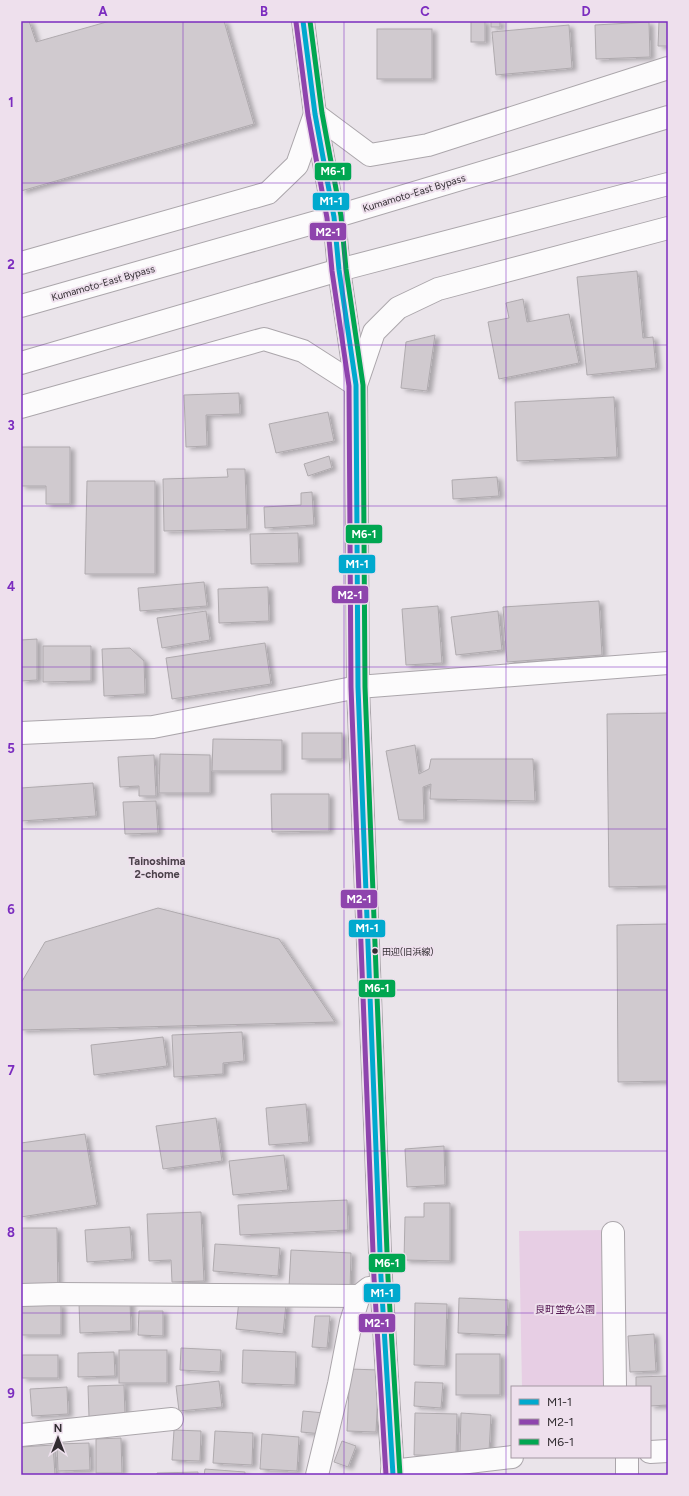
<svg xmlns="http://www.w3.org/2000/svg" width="689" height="1496" font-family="Figtree,'Noto Sans JP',sans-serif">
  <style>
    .green { fill: #e7cee4 }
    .building { fill: #d0cacf; stroke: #afaaae; filter: url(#shadow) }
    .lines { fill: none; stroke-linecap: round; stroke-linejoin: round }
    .minor-casing { stroke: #aba6ab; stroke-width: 24 }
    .major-casing { stroke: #aba6ab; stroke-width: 24 }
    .highway-casing { stroke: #aba6ab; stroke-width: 24 }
    .minor { stroke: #fcfbfc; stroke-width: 22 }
    .major { stroke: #fcfbfc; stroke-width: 22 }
    .highway { stroke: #fcfbfc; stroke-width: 22 }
    .bus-1-casing { stroke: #eee0ed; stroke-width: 8 }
    .bus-2-casing { stroke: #eee0ed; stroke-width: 8 }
    .bus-3-casing { stroke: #eee0ed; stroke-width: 8 }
    .bus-1 { stroke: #00a9ce; stroke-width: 5 }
    .bus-2 { stroke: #8e44ad; stroke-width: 5 }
    .bus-3 { stroke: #00a651; stroke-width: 5 }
    .grid { fill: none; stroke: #7b2cbf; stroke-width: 1; stroke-opacity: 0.55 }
    .bus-dot { fill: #322d32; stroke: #eee0ed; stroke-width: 1.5 }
    .labels { text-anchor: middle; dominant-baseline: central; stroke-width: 4; stroke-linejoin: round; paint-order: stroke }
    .bus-label { font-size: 9px; fill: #322d32; stroke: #eee0ed; text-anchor: start }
    .street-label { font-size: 10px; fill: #322d32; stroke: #eee0ed }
    .park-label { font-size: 10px; fill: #571b55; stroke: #eee0ed }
    .neighbourhood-label { font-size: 11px; font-weight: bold; fill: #4c414b; stroke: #eee0ed }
    .line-badge { stroke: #eee0ed; stroke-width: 1.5 }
    .badge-label { font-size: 11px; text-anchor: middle; font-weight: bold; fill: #fff }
    .neatline { fill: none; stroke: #7b2cbf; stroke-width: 1.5 }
    .grid-label { font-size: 13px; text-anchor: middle; font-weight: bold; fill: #7b2cbf }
  </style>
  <defs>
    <filter id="shadow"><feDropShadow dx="4.5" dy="2.5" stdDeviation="2" flood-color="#0004"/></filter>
  </defs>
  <rect width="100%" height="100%" fill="#eae4ea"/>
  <polygon class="green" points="608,1230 611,1387 522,1387 519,1231"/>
  <g class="building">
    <polygon points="21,21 29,21 36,42 110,21 224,21 254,124 21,191"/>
    <rect x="471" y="21" width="14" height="21"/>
    <rect x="491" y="21" width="9" height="6"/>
    <polygon points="659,21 668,21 668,46 658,46"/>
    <polygon points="649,22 650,57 596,59 595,25"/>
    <polygon points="569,25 572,68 496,75 492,32"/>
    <rect x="377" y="29" width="55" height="50"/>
    <polygon points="637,271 643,338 653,337 656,368 587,375 577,277"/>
    <polygon points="523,299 527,322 569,314 579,363 499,379 488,322 509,318 506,303"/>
    <polygon points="435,335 427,391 401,388 406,342"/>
    <polygon points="239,393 240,414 206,415 207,446 186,447 184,395"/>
    <polygon points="614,397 617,457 517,461 515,402"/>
    <polygon points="328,412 334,441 276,453 269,424"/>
    <polygon points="21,447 70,447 70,504 46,504 46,486 21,486"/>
    <polygon points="329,456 332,468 308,476 304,464"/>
    <polygon points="227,469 245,469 247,529 164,531 163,479 228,477"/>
    <polygon points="497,477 499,496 453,499 452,480"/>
    <polygon points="87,481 155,481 155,574 85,574"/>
    <polygon points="312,492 314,525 265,528 264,507 301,505 301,493"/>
    <polygon points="298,533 299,563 251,564 250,534"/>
    <polygon points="204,582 207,606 140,611 138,588"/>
    <polygon points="268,587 269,621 219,623 218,589"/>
    <polygon points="599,601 602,655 507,662 503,607"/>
    <polygon points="438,606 442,663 406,665 402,609"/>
    <polygon points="206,611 210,640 162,648 157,618"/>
    <polygon points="498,611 502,650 456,655 451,617"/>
    <polygon points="37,639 37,680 21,681 21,640"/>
    <polygon points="265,643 271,684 172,699 166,658"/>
    <polygon points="43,646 91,646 91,681 43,682"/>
    <polygon points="130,648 144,661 145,694 104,696 102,649"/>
    <polygon points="668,713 668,886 609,887 607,714"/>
    <rect x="302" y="733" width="40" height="26"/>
    <polygon points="213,739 282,740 282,771 212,771"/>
    <polygon points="415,745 419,774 429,769 431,759 533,759 535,801 430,799 431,784 423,787 424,820 399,820 386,751"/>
    <polygon points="160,754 210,755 210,793 159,793"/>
    <polygon points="154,755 156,796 139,796 139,786 120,787 118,757"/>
    <polygon points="93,783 96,816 21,821 21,788"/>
    <polygon points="271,794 329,794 329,831 272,832"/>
    <polygon points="156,801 158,833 125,834 123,802"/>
    <polygon points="158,908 279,939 335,1022 21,1030 21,983 45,942"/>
    <polygon points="668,924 668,1081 618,1082 617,925"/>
    <polygon points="242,1032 244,1061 223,1063 223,1074 174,1077 172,1035"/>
    <polygon points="163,1037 167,1066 94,1075 91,1045"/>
    <polygon points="306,1104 309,1142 269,1145 266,1108"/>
    <polygon points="216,1118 222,1161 163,1169 156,1126"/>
    <polygon points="85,1134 97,1205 21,1217 21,1143"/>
    <polygon points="444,1146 445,1185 407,1187 405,1149"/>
    <polygon points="284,1155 288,1190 233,1195 229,1161"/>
    <polygon points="347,1200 348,1230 240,1235 238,1205"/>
    <polygon points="424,1203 450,1203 450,1261 404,1260 405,1217 424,1217"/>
    <polygon points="201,1212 204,1281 172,1282 171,1260 149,1261 147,1214"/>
    <polygon points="130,1227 132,1259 87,1262 85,1230"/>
    <polygon points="21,1228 57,1228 58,1294 21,1292"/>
    <polygon points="215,1244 280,1248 278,1276 213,1271"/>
    <polygon points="291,1250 351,1253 350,1290 289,1287"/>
    <polygon points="459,1298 508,1300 506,1335 458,1333"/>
    <polygon points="239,1300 286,1304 283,1334 236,1329"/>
    <polygon points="130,1301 131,1331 80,1333 79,1303"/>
    <polygon points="415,1303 447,1304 445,1366 414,1365"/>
    <polygon points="61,1304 61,1335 21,1335 21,1305"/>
    <polygon points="139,1311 163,1311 163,1336 138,1335"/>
    <polygon points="315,1316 330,1316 327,1348 312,1347"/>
    <polygon points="654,1334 656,1371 630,1372 628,1336"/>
    <polygon points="181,1348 221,1350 220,1372 180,1370"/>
    <rect x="119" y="1350" width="48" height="33"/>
    <polygon points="243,1350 296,1352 295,1385 242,1383"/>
    <polygon points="114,1352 115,1376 78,1377 78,1353"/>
    <rect x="456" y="1354" width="44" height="41"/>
    <rect x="22" y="1355" width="36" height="23"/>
    <polygon points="350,1369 379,1370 376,1432 347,1431"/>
    <polygon points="668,1376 668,1405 650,1406 650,1387 636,1387 636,1377"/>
    <polygon points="219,1381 222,1407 179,1411 176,1386"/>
    <polygon points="415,1382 443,1383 441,1408 414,1406"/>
    <polygon points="124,1385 125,1415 89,1417 88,1386"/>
    <polygon points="67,1387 68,1414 32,1416 30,1389"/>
    <polygon points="303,1411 324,1413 323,1434 301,1432"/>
    <polygon points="415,1413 457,1414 456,1456 414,1455"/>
    <polygon points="461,1413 491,1415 489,1452 460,1451"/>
    <polygon points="174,1430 201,1431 200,1461 172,1460"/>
    <polygon points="215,1431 253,1433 252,1465 213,1463"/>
    <polygon points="262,1434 299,1437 297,1471 260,1469"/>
    <polygon points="121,1438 122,1473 96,1473 96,1439"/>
    <polygon points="342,1441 356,1446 348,1467 334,1462"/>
    <polygon points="89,1443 90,1470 58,1471 57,1444"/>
    <polygon points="53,1445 55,1475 22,1475 21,1447"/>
    <polygon points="205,1469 245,1472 245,1475 204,1475"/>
    <polygon points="198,1472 198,1475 157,1475 157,1473"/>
  </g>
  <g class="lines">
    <defs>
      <g id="minor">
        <polyline points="21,263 268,193 297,165 315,114 370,155 428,145 668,68"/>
        <polyline points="21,407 264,339 303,351 356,385 374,332 398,308 438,289 668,228"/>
        <polyline points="21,733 153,727 358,687 668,663"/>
        <polyline points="613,1233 615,1387"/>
        <polyline points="21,1295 58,1294 359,1296"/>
        <polyline points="21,1435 172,1419"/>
        <polyline points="650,1452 668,1451"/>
        <polyline points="627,1457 627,1475"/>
        <polyline points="392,1471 512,1457"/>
        <polyline points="317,1475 339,1384 351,1322 359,1296 369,1288"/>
      </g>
      <polyline id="major" points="303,21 315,114 334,217 339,270 356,385 358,687 381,1278 393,1475"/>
      <g id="highway">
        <polyline points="21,306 334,217 668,117"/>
        <polyline points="21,363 339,270 668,184"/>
      </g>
    </defs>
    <use href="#minor" class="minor-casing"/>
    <use href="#major" class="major-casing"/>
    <use href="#highway" class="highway-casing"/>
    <use href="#minor" class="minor"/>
    <use href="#major" class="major"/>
    <use href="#highway" class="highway"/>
    <defs>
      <polyline id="bus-1" points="303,21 315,114 334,217 339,270 356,385 358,687 381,1278 393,1475"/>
      <polyline id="bus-2" points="296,22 308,115 327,218 332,271 349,386 351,687 374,1278 386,1475"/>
      <polyline id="bus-3" points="310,21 322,113 341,216 346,269 363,385 365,687 388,1278 400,1475"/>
    </defs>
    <use href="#bus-1" class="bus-1-casing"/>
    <use href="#bus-2" class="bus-2-casing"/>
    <use href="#bus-3" class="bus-3-casing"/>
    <use href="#bus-1" class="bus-1"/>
    <use href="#bus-2" class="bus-2"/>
    <use href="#bus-3" class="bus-3"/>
  </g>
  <path class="grid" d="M183,21v1454M344,21v1454M506,21v1454M21,183h647M21,345h647M21,506h647M21,667h647M21,829h647M21,990h647M21,1151h647M21,1313h647"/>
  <circle class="bus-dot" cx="375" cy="951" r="3.5"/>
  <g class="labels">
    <g class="bus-label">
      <text x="382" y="951">田迎(旧浜線)</text>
    </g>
    <g class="street-label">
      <text transform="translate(414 193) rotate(-17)">Kumamoto-East Bypass</text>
      <text transform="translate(103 283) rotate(-16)">Kumamoto-East Bypass</text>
    </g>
    <g class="park-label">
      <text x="565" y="1309">良町堂免公園</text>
    </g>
    <g class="neighbourhood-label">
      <text x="157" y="861">Tainoshima<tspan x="157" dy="13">2-chome</tspan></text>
    </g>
  </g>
  <g class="line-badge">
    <rect x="314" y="162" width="38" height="19" rx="4" fill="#00a651"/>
    <rect x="312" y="192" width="38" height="19" rx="4" fill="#00a9ce"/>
    <rect x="309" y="222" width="38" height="19" rx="4" fill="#8e44ad"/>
    <rect x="345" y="524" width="38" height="20" rx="4" fill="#00a651"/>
    <rect x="338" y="554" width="38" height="20" rx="4" fill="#00a9ce"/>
    <rect x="331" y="585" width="38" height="19" rx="4" fill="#8e44ad"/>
    <rect x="340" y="889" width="38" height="20" rx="4" fill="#8e44ad"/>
    <rect x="348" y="919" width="38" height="19" rx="4" fill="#00a9ce"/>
    <rect x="358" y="979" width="38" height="19" rx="4" fill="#00a651"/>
    <rect x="368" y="1253" width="38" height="20" rx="4" fill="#00a651"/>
    <rect x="363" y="1283" width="38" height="20" rx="4" fill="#00a9ce"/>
    <rect x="358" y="1313" width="38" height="20" rx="4" fill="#8e44ad"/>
  </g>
  <g class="badge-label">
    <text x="333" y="175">M6-1</text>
    <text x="331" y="205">M1-1</text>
    <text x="328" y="236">M2-1</text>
    <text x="364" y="538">M6-1</text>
    <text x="357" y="568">M1-1</text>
    <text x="350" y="599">M2-1</text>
    <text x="359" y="903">M2-1</text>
    <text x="367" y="932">M1-1</text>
    <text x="377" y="992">M6-1</text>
    <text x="387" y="1267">M6-1</text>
    <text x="382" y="1297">M1-1</text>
    <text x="377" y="1327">M2-1</text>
  </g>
  <rect width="689" height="1496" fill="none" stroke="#eee0ed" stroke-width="44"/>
  <rect x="511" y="1386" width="140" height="72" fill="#eee0ed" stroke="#a398a2"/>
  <rect x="519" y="1399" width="20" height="6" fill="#00a9ce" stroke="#a398a2"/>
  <text x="547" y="1406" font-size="12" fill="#322d32">M1-1</text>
  <rect x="519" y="1419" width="20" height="6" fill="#8e44ad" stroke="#a398a2"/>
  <text x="547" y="1426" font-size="12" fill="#322d32">M2-1</text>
  <rect x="519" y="1439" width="20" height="6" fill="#00a651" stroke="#a398a2"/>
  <text x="547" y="1446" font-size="12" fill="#322d32">M6-1</text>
  <g transform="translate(58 1438)" stroke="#eee0ed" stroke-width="3" paint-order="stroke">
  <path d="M0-3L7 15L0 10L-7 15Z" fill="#322d32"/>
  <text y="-6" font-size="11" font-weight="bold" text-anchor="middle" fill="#322d32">N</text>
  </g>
  <rect x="22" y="22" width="645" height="1452" class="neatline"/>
  <g class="grid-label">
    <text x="103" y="16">A</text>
    <text x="264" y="16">B</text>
    <text x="425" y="16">C</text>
    <text x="586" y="16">D</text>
    <text x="11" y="107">1</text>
    <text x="11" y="269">2</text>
    <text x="11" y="430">3</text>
    <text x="11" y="591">4</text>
    <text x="11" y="753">5</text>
    <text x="11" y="914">6</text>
    <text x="11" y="1075">7</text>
    <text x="11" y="1237">8</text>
    <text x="11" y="1398">9</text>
  </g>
</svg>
